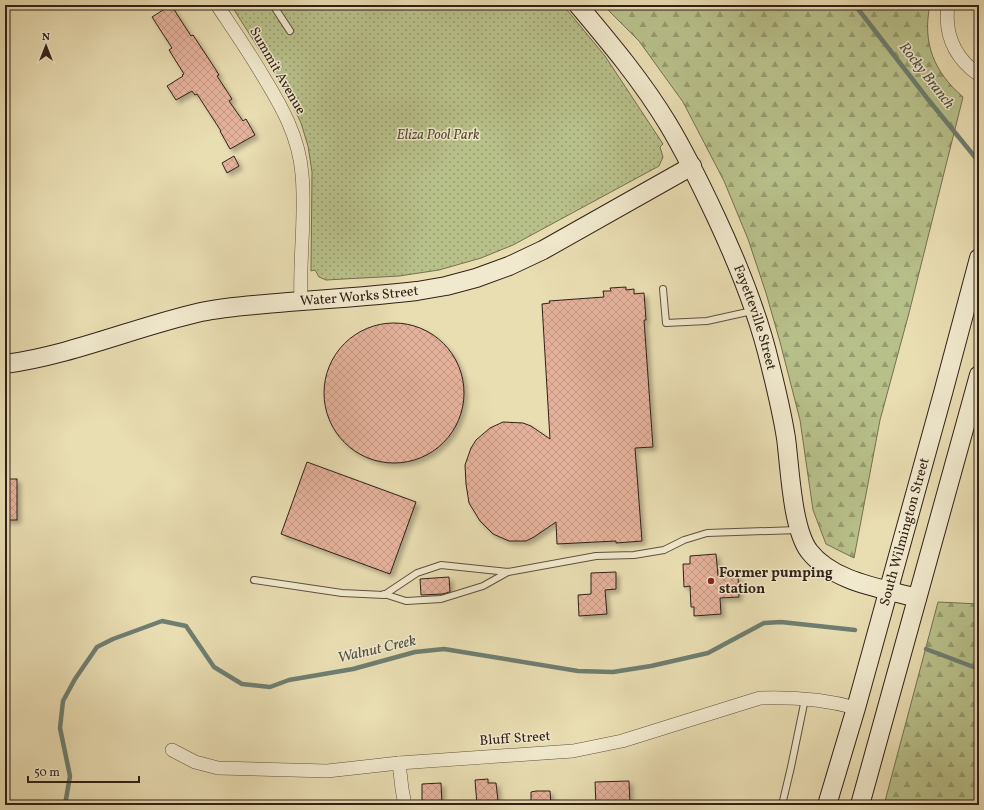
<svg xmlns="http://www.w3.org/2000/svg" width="984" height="810" font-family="Vollkorn,serif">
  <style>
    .forest { fill: url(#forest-firs); stroke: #747050 }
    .park { fill: url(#park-dots); stroke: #747050 }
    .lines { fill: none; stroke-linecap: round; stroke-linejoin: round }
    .stream { stroke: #6e7e71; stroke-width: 4.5 }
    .building { fill: url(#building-cross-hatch); stroke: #312117; filter: url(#shadow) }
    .lane-casing { stroke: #5f503e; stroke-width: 8 }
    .street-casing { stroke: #5f503e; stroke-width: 14 }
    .secondary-casing { stroke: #312117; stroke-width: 20 }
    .lane { stroke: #f1e9cd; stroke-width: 6 }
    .street { stroke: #f1e9cd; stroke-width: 13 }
    .secondary { stroke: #f1e9cd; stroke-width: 18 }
    .poi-dot { fill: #8f2418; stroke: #f1e9cd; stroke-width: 1.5 }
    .labels { text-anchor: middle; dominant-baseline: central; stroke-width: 3; stroke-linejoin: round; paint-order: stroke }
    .street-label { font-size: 14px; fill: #312117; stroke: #f1e9cd }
    .park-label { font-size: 14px; font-style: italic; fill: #534934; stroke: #f1e9cd }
    .poi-label { font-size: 14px; font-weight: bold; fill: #312117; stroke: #f1e9cd; text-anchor: start }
    .water-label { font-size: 15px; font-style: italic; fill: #505044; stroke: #f1e9cd }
  </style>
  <defs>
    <pattern id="forest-firs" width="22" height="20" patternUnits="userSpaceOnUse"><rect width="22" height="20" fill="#b8c08a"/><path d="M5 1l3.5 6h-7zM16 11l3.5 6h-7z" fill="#969c70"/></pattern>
    <pattern id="park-dots" width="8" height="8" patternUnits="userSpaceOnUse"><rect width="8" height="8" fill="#b8c08a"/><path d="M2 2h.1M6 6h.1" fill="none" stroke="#969c70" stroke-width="1.8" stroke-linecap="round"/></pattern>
    <pattern id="building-cross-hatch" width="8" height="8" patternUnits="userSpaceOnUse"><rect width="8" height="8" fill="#e4b19a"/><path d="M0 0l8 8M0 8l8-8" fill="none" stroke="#c49884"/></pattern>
    <filter id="shadow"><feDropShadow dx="3.5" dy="3.5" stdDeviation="2" flood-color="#0004"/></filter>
  </defs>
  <rect width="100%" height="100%" fill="#e9ddb2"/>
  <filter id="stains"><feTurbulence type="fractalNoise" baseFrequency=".005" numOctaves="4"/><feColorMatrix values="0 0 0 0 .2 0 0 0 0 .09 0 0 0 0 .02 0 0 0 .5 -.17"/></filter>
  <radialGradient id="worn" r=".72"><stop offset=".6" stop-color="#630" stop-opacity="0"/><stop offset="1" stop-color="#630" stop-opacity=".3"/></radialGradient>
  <g class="forest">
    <path d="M603,5h327c-8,38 4,67 33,92l-54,216 -29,107 -26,138 -28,-14 -13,-34 -13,-90 -20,-78 -14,-49 -18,-54 -24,-58 -41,-79 -44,-61z"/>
    <polygon points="938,602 979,604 979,805 884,805"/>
  </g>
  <polygon class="park" points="231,5 563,5 605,56 663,144 660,147 663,157 659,166 513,245 481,258 439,270 399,276 326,280 319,277 315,270 311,271 312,172 308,146 301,123 285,90"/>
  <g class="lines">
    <g class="stream">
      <polyline points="855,5 927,98 979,162"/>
      <polyline points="926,649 979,669"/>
      <polyline points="65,805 70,776 60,728 63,701 75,679 97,647 113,639 162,621 186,626 214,667 242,684 270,687 289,680 353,669 415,652 444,649 578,671 613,672 651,666 708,653 764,623 781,622 855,630"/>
    </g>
  </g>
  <g class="building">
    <polygon points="171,5 191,36 193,35 216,70 219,75 217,76 232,99 229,101 243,121 246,119 255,135 230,149 220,131 221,131 197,94 195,95 192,91 176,100 167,86 183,76 182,75 184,74 169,50 172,48 152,17"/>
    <polygon points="234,156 239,166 227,173 222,163"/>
    <polygon points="626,287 626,290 634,289 634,294 644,293 646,320 644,320 653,447 635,448 642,541 616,543 616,541 557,544 556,522 534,537 526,541 509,541 493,534 480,521 469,503 466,484 465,465 471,448 476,440 490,428 503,422 523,423 531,426 550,439 542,304 550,303 549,301 604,297 603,291 611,291 610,288"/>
    <circle cx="394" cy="393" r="70"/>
    <polygon points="307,462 416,502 390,574 281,534"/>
    <rect x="5" y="479" width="12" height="41"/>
    <polygon points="716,554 718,576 738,575 739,597 720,598 721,614 694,616 694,607 691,607 690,586 684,587 683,564 690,564 690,556"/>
    <polygon points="616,572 616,589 605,590 607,614 579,616 578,595 591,594 591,573"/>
    <polygon points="449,577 450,592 442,594 421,595 420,579"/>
    <polygon points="488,779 488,783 496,783 498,801 492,802 492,805 477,805 475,780"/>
    <polygon points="629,781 630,805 596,805 595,782"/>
    <polygon points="441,783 442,805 422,805 422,784"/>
    <polygon points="536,791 550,791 551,805 531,805 531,792"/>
  </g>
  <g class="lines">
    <defs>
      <g id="lane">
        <polyline points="273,5 290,31"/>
        <polyline points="663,289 666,323 707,321 752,311"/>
        <polyline points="254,580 342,593 384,595 417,573 441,565 508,572 596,556 634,555 664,550 684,540 707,533 798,530"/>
        <polyline points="384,594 406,601 441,599 483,586 508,572"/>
        <polyline points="782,805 791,767 805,699"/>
      </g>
      <g id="street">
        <path d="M217,5c16,24 32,47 46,71 19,31 36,61 39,98 4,42 -3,85 -1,127"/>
        <path d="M948,5c-4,30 7,53 31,70"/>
        <path d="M172,750l23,12 23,6 109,3 72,-8 174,-12 49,-10 138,-43c32,-1 64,1 96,10"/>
        <polyline points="399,763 402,789 405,805"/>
      </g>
      <g id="secondary">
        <path id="s1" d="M578,5c32,38 64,76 90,119 18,30 33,61 48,93 22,47 42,96 54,147 6,24 12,49 16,74 4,30 6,90 23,113 24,31 72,37 108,47"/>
        <path id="s2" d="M5,364c67,-9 130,-37 196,-52 28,-6 58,-7 87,-10 43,-3 86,-6 129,-11l29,-5 30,-8 33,-12 34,-16 149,-84"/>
        <path id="s3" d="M827,805l29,-97 87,-315 36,-135"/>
        <polyline points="860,805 979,375"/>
      </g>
    </defs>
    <use href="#lane" class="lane-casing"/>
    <use href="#street" class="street-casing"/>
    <use href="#secondary" class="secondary-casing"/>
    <use href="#lane" class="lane"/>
    <use href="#street" class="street"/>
    <use href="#secondary" class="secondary"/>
  </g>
  <circle class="poi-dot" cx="711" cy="581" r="4"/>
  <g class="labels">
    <g class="street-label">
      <text transform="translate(277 71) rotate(60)">Summit Avenue</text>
      <text stroke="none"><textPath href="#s2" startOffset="362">Water Works Street</textPath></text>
      <text stroke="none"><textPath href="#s1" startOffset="362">Fayetteville Street</textPath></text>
      <text stroke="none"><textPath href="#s3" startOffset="284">South Wilmington Street</textPath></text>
      <text transform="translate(515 739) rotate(-4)">Bluff Street</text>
    </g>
    <g class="park-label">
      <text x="438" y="135">Eliza Pool Park</text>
    </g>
    <g class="poi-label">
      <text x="719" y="573">Former pumping<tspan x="719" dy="16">station</tspan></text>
    </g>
    <g class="water-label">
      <text transform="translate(926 76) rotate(52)">Rocky Branch</text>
      <text transform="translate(377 650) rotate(-13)">Walnut Creek</text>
    </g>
  </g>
  <rect width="984" height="810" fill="none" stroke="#e9ddb2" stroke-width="20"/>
  <rect x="6" y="6" width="972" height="798" fill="none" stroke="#312117" stroke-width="2"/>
  <rect x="10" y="10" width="964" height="790" fill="none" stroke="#312117"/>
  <g transform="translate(46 46)" stroke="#f1e9cd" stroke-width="3" paint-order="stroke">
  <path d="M0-3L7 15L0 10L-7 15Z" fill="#312117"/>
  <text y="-6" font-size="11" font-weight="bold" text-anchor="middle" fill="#312117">N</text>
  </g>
  <path d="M28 776v6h111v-6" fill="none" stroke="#312117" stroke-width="2"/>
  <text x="34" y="776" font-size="12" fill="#312117" stroke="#f1e9cd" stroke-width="3" paint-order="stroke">50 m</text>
  <rect width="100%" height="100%" filter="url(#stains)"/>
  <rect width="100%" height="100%" fill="url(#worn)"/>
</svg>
